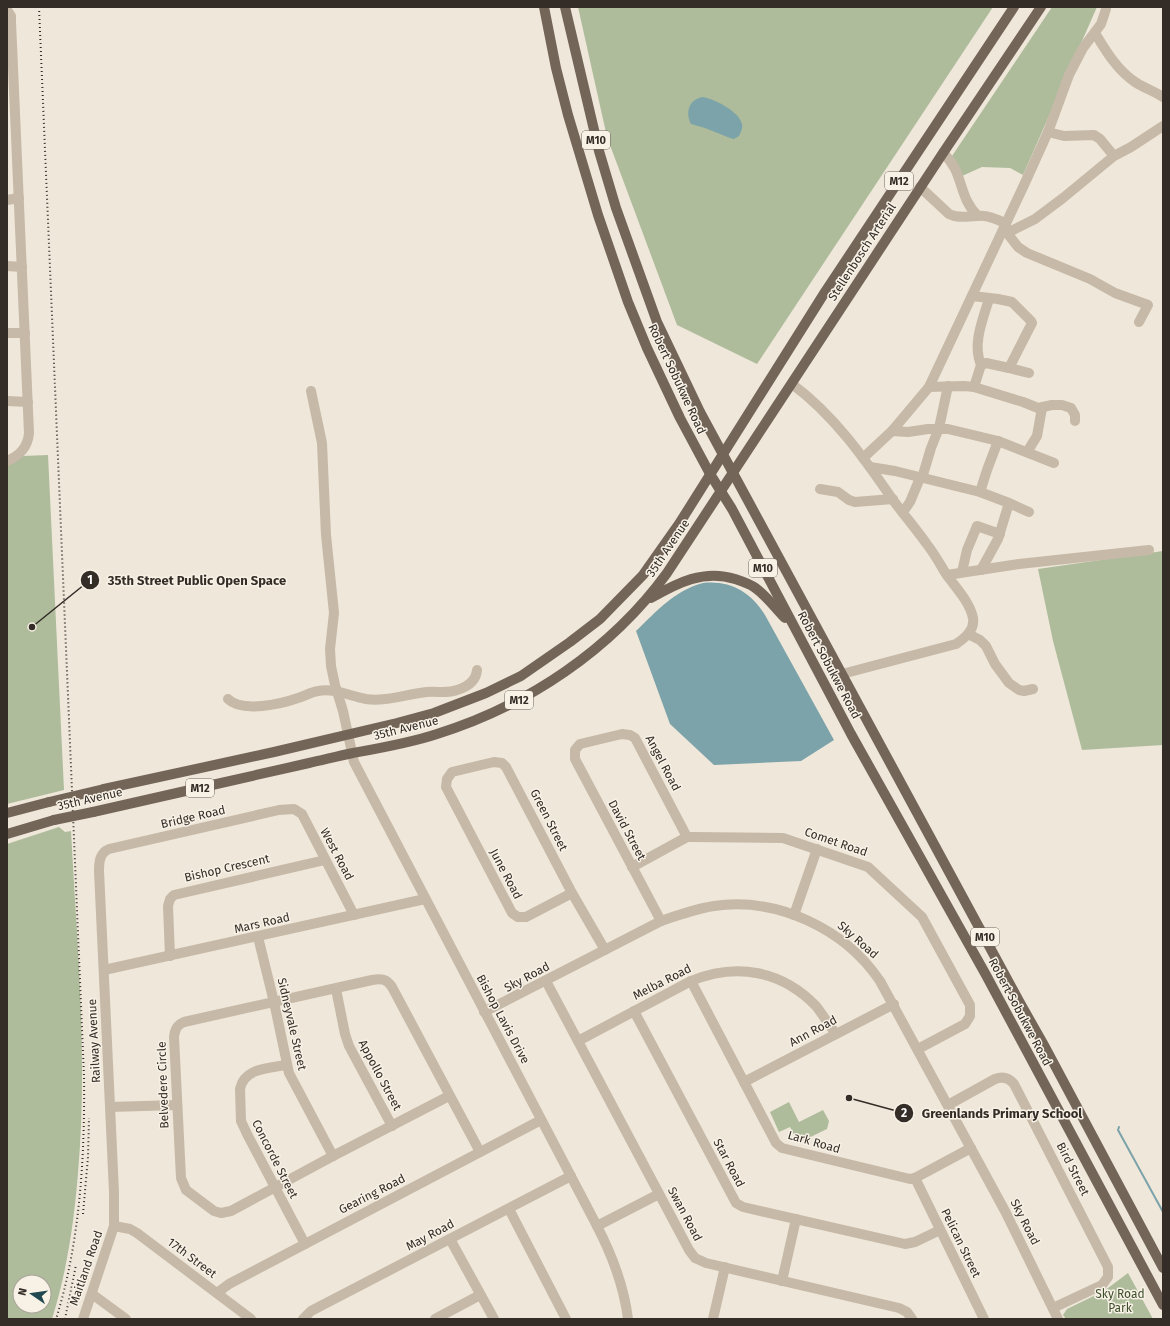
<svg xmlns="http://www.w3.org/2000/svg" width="1170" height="1326" font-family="'Fira Sans',sans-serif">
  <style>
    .green { fill: #aebc9c; fill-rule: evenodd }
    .water { fill: #7ca3a9 }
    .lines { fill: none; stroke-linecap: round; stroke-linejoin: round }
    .stream { stroke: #7ca3a9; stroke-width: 2 }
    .minor { stroke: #c6b9a7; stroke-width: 10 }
    .major { stroke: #746559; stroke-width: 10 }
    .rail { stroke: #332c27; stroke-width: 2; stroke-dasharray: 1 3; stroke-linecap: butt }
    .major-bridge { stroke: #746559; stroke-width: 10 }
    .labels { text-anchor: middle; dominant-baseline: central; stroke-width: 3; stroke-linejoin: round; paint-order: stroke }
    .shield { fill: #f7f1e6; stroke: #6e6760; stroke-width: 1 }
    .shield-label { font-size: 11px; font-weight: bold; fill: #332c27 }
    .street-label { font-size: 12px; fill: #332c27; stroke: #f7f1e6 }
    .park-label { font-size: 12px; fill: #3f4f2d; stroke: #f7f1e6 }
    .leader { fill: none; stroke: #332c27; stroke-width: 1.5 }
    .callout-dot { fill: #332c27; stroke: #f7f1e6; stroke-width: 1.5 }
    .mark-label { font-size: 12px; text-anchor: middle; font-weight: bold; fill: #fff }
    .callout-label { font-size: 13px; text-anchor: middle; font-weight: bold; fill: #332c27; stroke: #f7f1e6; stroke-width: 3; stroke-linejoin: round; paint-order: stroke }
  </style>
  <rect width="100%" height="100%" fill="#efe7da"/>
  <g class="green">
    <polygon points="578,7 993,7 757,364 677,325 607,137"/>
    <polygon points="1052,7 1097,7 1023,175 1010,168 982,167 962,176 952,156"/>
    <polygon points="48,455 64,790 7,804 7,464 22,456"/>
    <polygon points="1163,551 1163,745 1082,750 1053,641 1038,569"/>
    <path d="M59,827l6,5 6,-1c6,114 17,228 7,342 -4,50 -11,98 -26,146h-45v-475zM20,1282h24v24h-24z"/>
    <polygon points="789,1102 799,1122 823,1110 829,1121 827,1129 798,1143 790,1127 779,1132 770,1112"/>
    <polygon points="1128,1273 1153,1319 1066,1319 1063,1315 1067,1309 1104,1291"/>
  </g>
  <g class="water">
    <path d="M703,97c11,2 36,14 39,27 1,4 -1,8 -3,12l-5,3 -4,-1 -25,-10 -14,-4c-6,-12 -2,-25 12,-27z"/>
    <path d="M703,583c27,-3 48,9 62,32l69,125 -33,21 -87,4 -44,-41 -34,-93c20,-19 39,-41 67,-48z"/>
  </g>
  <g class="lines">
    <polyline class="stream" points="1119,1127 1118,1130 1163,1212"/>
    <g class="minor">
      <path d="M7,10l4,6v6l18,411c-1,13 -9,23 -22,28"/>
      <path d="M1095,33c11,18 22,37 40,49 9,6 19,9 28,15"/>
      <polyline points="1048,132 1064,136 1094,135 1100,139 1114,156"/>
      <path d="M943,153c22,20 14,43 35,63"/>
      <path d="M920,187l29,27c10,5 18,2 29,2 10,-1 19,3 28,8"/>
      <polyline points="7,200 19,198"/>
      <polyline points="1004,229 1018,247 1027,253 1090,279 1115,293 1148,305 1139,322"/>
      <polyline points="1007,233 1035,219 1063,198 1114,156 1131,147 1163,126"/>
      <polyline points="7,266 22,267"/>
      <polyline points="972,296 998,299 1012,302 1031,321 1032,323 1009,368 986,363 981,365 974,387"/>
      <polyline points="7,333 25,333"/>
      <path d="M981,365c-9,-21 2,-46 8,-66"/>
      <polyline points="1009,368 1029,373"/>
      <path d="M792,384c42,31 72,74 101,116 11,15 23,29 33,43 8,10 14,21 20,31 9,13 24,28 27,44 2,12 -8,20 -17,26l-114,30"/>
      <polyline points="929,387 964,386 974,387 1023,402 1038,408 1052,405 1062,405 1071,408 1075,415 1075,421"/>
      <path d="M311,391l11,52 4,92 8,78 -4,36 1,17 4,19 8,26 11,51 243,464c15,29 27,60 31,93"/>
      <polyline points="7,401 28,402"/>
      <polyline points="892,431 908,432 928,429 948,429 998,441 1054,463"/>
      <polyline points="1027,452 1037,436 1042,408"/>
      <polyline points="863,458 892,431 929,387 1024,185 1048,132 1069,75 1083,48 1101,24 1106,9"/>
      <polyline points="870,467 895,471 980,492 1009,503 1029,512"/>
      <polyline points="922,478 931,448 939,428 948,386"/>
      <polyline points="820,489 838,492 849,500 855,502 893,499"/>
      <polyline points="980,492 987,470 998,441"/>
      <polyline points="903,512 910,502 920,478"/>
      <polyline points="981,570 998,539 1009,503"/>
      <polyline points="962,572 967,550 977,526 1000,534"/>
      <polyline points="947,575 1019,564 1149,550"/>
      <polyline points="968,634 980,640 986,646 995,664 1009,683 1019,690 1024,691 1033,689"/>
      <path d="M228,699c14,14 53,5 70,-1 7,-2 13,-6 20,-7 17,-3 32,5 48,8 19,3 41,-5 61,-7 10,-1 20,2 30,-2 10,-3 19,-9 20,-20"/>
      <polyline points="632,867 687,837 692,837 783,838 868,867 922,917 970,1005 970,1016 965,1024 918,1049"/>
      <polyline points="572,893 526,917 518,917 512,913 446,787 447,779 452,772 494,762 502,763 506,767 572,893 605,950"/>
      <polyline points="794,915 817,849"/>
      <polyline points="661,921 575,759 575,750 580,744 622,734 630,735 635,738 687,837"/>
      <polyline points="258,937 274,1002 289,1073 333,1156"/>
      <polyline points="170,956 168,906 170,899 174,895 325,860"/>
      <polyline points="104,970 425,899"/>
      <polyline points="546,981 689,1250 695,1258 706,1263 899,1308 907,1312 912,1319"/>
      <polyline points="691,981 776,1143 782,1148 910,1179 915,1178 971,1148"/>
      <polyline points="336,989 345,1034 349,1046 392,1126"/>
      <polyline points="634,1011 736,1203 743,1207 905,1244 915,1242 940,1230"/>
      <path d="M484,1012l177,-91c17,-6 34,-12 53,-15 63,-9 130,22 166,75l125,230 53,108"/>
      <path d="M578,1041l113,-60c46,-19 91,-10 125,25 7,9 13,19 20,28"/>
      <path d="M286,1065c-17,3 -42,3 -46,24l1,32 6,13 58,110"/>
      <polyline points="744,1082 894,1004"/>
      <path d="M449,1096l-116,60 -102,55 -10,2 -7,-2 -28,-21 -5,-12 -7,-141c1,-8 3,-12 10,-15l188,-42c9,-2 15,-1 20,7l88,165"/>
      <path d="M948,1105l47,-26c8,-3 14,-1 19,5l94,183v10l-6,8 -49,23"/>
      <polyline points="110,1107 177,1105"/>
      <polyline points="915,1178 984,1319"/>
      <polyline points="509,1209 566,1319"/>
      <polyline points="114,1226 130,1229 137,1233 251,1319"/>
      <polyline points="597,1226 659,1194"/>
      <polyline points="450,1239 494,1319"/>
      <polyline points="782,1281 796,1219"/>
      <polyline points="217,1293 229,1284 541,1120"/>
      <polyline points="92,1294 126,1319"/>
      <path d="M83,1319l31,-93v-34l-15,-321c0,-10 1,-18 10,-22l170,-39 15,-1 8,5 52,101"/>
      <polyline points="303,1319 311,1311 571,1176"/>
      <polyline points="435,1319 480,1295"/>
      <polyline points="713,1319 725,1267"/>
    </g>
    <g class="major">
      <polyline points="544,7 556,68 568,115 598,215 628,302 647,348 680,418 710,474 732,509 851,734 986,975 1163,1305"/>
      <polyline points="565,7 599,151 616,208 657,322 700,412 1020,1003 1045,1047 1163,1268"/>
      <path d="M651,598c26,-15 53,-29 84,-19 6,2 13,4 19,8 12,8 21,21 31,31"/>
      <polyline points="104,789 274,752 397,723 434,713 486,693 521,676 570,642 600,619 643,575 679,524 825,292 1014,7"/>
      <path d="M93,812c72,-16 144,-33 216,-49 14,-3 29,-7 44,-10 28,-5 57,-10 84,-19 90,-28 174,-84 230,-161l276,-420 98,-146"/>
      <polyline points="7,813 49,802"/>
      <polyline points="7,834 54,820"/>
    </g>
    <g class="rail">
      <path d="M39,7l45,1069c1,80 -4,167 -28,243"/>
      <polyline points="83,1214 88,1157 89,1118"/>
      <polyline points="65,1319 76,1265"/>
    </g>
    <g class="major-bridge">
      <polyline points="49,802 104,789"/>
      <polyline points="54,820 93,812"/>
    </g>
  </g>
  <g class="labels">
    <g class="shield">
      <rect x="582" y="131" width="28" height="18" rx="3"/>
      <rect x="885" y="172" width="28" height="18" rx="3"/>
      <rect x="749" y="559" width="28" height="18" rx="3"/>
      <rect x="505" y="691" width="28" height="18" rx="3"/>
      <rect x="186" y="779" width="28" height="18" rx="3"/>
      <rect x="971" y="928" width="28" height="18" rx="3"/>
    </g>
    <g class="shield-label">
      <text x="596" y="140">M10</text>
      <text x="899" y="181">M12</text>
      <text x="763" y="568">M10</text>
      <text x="519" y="700">M12</text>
      <text x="200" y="788">M12</text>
      <text x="985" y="937">M10</text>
    </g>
    <g class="street-label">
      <text transform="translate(862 252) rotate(-57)">Stellenbosch Arterial</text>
      <text transform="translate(677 379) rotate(65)">Robert Sobukwe Road</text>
      <text transform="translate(668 548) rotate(-56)">35th Avenue</text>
      <text transform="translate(829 665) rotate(62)">Robert Sobukwe Road</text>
      <text transform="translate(406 728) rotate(-14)">35th Avenue</text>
      <text transform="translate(663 763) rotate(62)">Angel Road</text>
      <text transform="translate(90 799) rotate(-13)">35th Avenue</text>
      <text transform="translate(193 817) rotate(-13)">Bridge Road</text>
      <text transform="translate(549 820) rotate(63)">Green Street</text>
      <text transform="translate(627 830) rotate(62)">David Street</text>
      <text transform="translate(836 842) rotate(19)">Comet Road</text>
      <text transform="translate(337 854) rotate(62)">West Road</text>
      <text transform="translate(227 868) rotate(-13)">Bishop Crescent</text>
      <text transform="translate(506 874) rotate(62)">June Road</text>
      <text transform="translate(262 923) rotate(-13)">Mars Road</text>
      <text transform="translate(858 940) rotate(41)">Sky Road</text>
      <text transform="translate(527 977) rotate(-28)">Sky Road</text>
      <text transform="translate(662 982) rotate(-27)">Melba Road</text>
      <text transform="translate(1020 1012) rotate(62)">Robert Sobukwe Road</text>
      <text transform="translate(503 1019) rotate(62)">Bishop Lavis Drive</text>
      <text transform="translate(292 1024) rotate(77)">Sidneyvale Street</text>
      <text transform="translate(813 1031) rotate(-28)">Ann Road</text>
      <text transform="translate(94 1041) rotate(-93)">Railway Avenue</text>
      <text transform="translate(380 1075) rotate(62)">Appollo Street</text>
      <text transform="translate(163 1085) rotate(-92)">Belvedere Circle</text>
      <text transform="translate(814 1142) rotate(16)">Lark Road</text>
      <text transform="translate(275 1159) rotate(63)">Concorde Street</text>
      <text transform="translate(729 1163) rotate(62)">Star Road</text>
      <text transform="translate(1073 1169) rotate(63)">Bird Street</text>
      <text transform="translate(372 1194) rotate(-27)">Gearing Road</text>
      <text transform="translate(685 1214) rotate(62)">Swan Road</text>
      <text transform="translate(1025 1222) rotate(63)">Sky Road</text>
      <text transform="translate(430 1235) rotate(-28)">May Road</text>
      <text transform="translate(961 1243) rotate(64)">Pelican Street</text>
      <text transform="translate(192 1258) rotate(37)">17th Street</text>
      <text transform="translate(86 1268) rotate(-71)">Maitland Road</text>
    </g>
    <g class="park-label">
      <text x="1120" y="1294">Sky Road<tspan x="1120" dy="14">Park</tspan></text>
    </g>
  </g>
  <path class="leader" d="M32 627L90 580M849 1098L904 1113"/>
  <g class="callout-dot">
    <circle cx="32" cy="627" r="4"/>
    <circle cx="849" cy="1098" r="4"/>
    <circle cx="90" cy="580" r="10"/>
    <circle cx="904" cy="1113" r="10"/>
  </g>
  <g class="mark-label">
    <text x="90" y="584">1</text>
    <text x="904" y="1117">2</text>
  </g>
  <g class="callout-label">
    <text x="197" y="585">35th Street Public Open Space</text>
    <text x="1002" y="1118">Greenlands Primary School</text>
  </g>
  <rect width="1170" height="1326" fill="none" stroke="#332c27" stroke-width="16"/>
  <g transform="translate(32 1294) rotate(283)"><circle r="19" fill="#f7f1e6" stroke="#a9a29a"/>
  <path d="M0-3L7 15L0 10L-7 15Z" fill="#214851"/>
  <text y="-6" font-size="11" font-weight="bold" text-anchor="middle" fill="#332c27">N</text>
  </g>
</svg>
